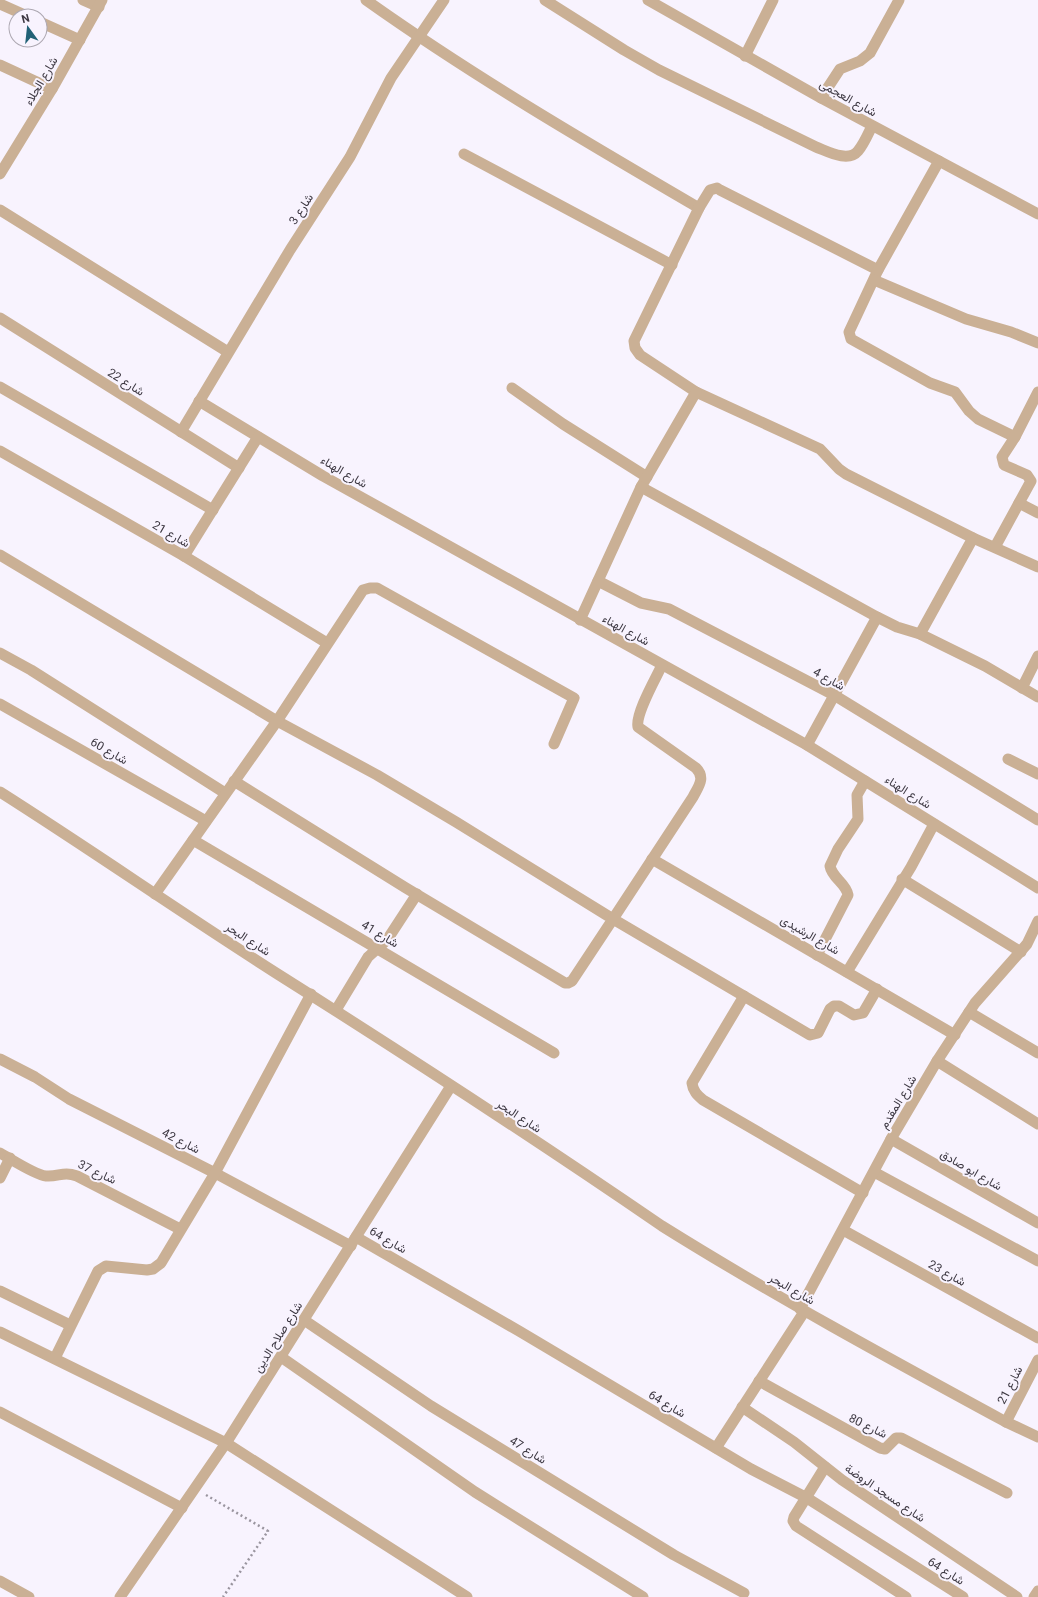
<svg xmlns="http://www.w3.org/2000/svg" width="1038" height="1597" font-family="Roboto,Vazirmatn,sans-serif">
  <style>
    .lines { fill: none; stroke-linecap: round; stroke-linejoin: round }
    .path { stroke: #9a959f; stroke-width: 2.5; stroke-dasharray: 2 3; stroke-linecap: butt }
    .minor { stroke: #cab095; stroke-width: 11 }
    .tertiary { stroke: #cab095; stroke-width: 11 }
    .labels { text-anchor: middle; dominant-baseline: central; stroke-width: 4; stroke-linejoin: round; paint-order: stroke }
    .street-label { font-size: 12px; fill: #3c3741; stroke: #f8f3fe }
  </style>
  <rect width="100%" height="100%" fill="#f8f3fe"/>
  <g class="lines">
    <polyline class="path" points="206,1495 268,1531 223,1597"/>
    <g class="minor">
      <polyline points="83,0 99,7"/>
      <path d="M366,0c107,76 220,142 333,208"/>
      <path d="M545,0l79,50 35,20 157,77c11,4 32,16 42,4 6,-7 10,-17 14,-25"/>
      <polyline points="648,0 821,98 1038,214"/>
      <polyline points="0,4 27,16"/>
      <polyline points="40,22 80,40"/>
      <polyline points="745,56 773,0"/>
      <polyline points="0,65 52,89"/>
      <polyline points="821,98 840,69 860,61 870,53 899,0"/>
      <polyline points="464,154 672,265"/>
      <polyline points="939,161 878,270 720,190 717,188 710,190 699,208 634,341 635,348 640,355 696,392 820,449 839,469 846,474 973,538 1038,567"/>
      <polyline points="0,174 52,89 102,0"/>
      <polyline points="0,210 228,352"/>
      <polyline points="878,270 849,332 851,339 930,383 955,392 969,411 978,419 1015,437"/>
      <polyline points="874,280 966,319 1011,332 1038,343"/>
      <polyline points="0,318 239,468"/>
      <polyline points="0,387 213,510"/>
      <polyline points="512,388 563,424 647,477"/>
      <polyline points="696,392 641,487 877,617 897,627 920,634 985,666 1038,697"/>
      <polyline points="199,401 323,476 807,745 1038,888"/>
      <polyline points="181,432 290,250 350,157 391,78 444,0"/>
      <polyline points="0,451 184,556 327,643"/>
      <polyline points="1019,503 1038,513"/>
      <polyline points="995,547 1031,481 1027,475 1004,465 1002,457 1015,437 1038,392"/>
      <polyline points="0,555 277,721 377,775 456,822 613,919 572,981 568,983 565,983 406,888 234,781"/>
      <polyline points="184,556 258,437"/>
      <polyline points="598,581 641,603 669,609 834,695 1038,820"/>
      <polyline points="580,620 641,487"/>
      <polyline points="920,634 973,538"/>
      <polyline points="0,653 31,670 225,793"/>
      <path d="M662,665c-6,13 -27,49 -24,62l58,41c10,10 2,19 -3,29l-80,122 197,116 8,-2 12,-24 4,-3h5l15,9 9,-2 14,-24"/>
      <polyline points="1022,688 1038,656"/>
      <polyline points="0,704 206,821"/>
      <polyline points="807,745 877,617"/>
      <polyline points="1008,759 1038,774"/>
      <polyline points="193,840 554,1053"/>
      <polyline points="652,859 955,1035"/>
      <polyline points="902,879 1021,952"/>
      <polyline points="155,894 277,721 363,590 370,588 377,588 574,698 554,744"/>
      <path d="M817,955l31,-60c-2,-12 -16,-17 -18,-29l8,-17 20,-30 -1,-24 8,-14"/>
      <polyline points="847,972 911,867 934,824"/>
      <path d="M744,996l-52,87c1,8 5,12 11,17l160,93"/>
      <polyline points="336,1010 368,957 387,940 417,894"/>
      <polyline points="969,1012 1038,1053"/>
      <polyline points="0,1059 35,1077 69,1099 215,1173 351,1246"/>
      <polyline points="937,1061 1038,1124"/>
      <polyline points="891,1139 1038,1223"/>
      <path d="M0,1153c11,6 35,22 46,23 13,1 17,-5 31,0l103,53"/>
      <polyline points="874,1172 1038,1261"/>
      <polyline points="0,1178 10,1158"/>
      <polyline points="843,1230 1038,1338"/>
      <polyline points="356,1237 519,1331 751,1469 807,1498 963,1597"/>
      <polyline points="0,1291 70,1325"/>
      <polyline points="800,1309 891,1139 937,1061 975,1003 1027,944 1038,921"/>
      <polyline points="304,1320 431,1406 674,1555 744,1593"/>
      <polyline points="0,1332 226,1443 467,1597"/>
      <polyline points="281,1357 475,1492 643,1597"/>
      <polyline points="55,1358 98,1271 106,1266 147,1270 153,1269 161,1263 215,1173 311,994"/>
      <polyline points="759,1381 880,1448 885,1449 896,1438 901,1438 1007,1493"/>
      <polyline points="742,1407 794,1442 842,1480 1017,1597"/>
      <polyline points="0,1412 182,1508"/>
      <polyline points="1006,1422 1038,1360"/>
      <polyline points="716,1448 804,1312"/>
      <polyline points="825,1467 794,1517 793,1521 796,1526 906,1597"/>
      <polyline points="0,1581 29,1597"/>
      <polyline points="120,1597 226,1443 451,1086"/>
      <polyline points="1034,1597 1038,1591"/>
    </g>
    <path class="tertiary" d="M0,792c93,59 183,122 276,181 130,82 259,166 386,253 112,70 228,133 344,196l32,15"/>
  </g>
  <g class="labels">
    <g class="street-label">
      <text transform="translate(41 81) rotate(-60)">شارع الجلاء</text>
      <text transform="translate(848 98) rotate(29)">شارع العجمى</text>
      <text transform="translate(301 209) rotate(-57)">شارع 3</text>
      <text transform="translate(126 382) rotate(32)">شارع 22</text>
      <text transform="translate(344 472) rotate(30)">شارع الهناء</text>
      <text transform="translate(171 534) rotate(30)">شارع 21</text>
      <text transform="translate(626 630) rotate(29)">شارع الهناء</text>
      <text transform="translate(829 679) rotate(29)">شارع 4</text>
      <text transform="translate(109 751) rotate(30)">شارع 60</text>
      <text transform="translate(908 792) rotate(32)">شارع الهناء</text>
      <text transform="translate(380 934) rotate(31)">شارع 41</text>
      <text transform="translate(810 935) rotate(30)">شارع الرشيدى</text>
      <text transform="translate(248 939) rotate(33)">شارع البحر</text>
      <text transform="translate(898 1102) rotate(-59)">شارع المقدم</text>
      <text transform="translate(519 1116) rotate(33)">شارع البحر</text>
      <text transform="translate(181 1141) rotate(27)">شارع 42</text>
      <text transform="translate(971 1170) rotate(30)">شارع ابو صادق</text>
      <text transform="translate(97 1172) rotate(25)">شارع 37</text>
      <text transform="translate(388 1240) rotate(30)">شارع 64</text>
      <text transform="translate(947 1273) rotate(29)">شارع 23</text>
      <text transform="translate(792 1289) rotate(30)">شارع البحر</text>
      <text transform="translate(278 1337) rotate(-58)">شارع صلاح الدين</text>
      <text transform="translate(1010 1385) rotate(-63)">شارع 21</text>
      <text transform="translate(667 1404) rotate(31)">شارع 64</text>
      <text transform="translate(868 1426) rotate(26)">شارع 80</text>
      <text transform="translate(528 1450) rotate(32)">شارع 47</text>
      <text transform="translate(885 1493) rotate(34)">شارع مسجد الروضة</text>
      <text transform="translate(946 1571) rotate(32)">شارع 64</text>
    </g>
  </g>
  <g transform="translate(28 28) rotate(345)"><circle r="19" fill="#f8f3fe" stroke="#ada8b2"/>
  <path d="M0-3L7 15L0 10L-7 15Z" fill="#216176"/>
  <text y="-6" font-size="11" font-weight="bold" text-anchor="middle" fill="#3c3741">N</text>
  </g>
</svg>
